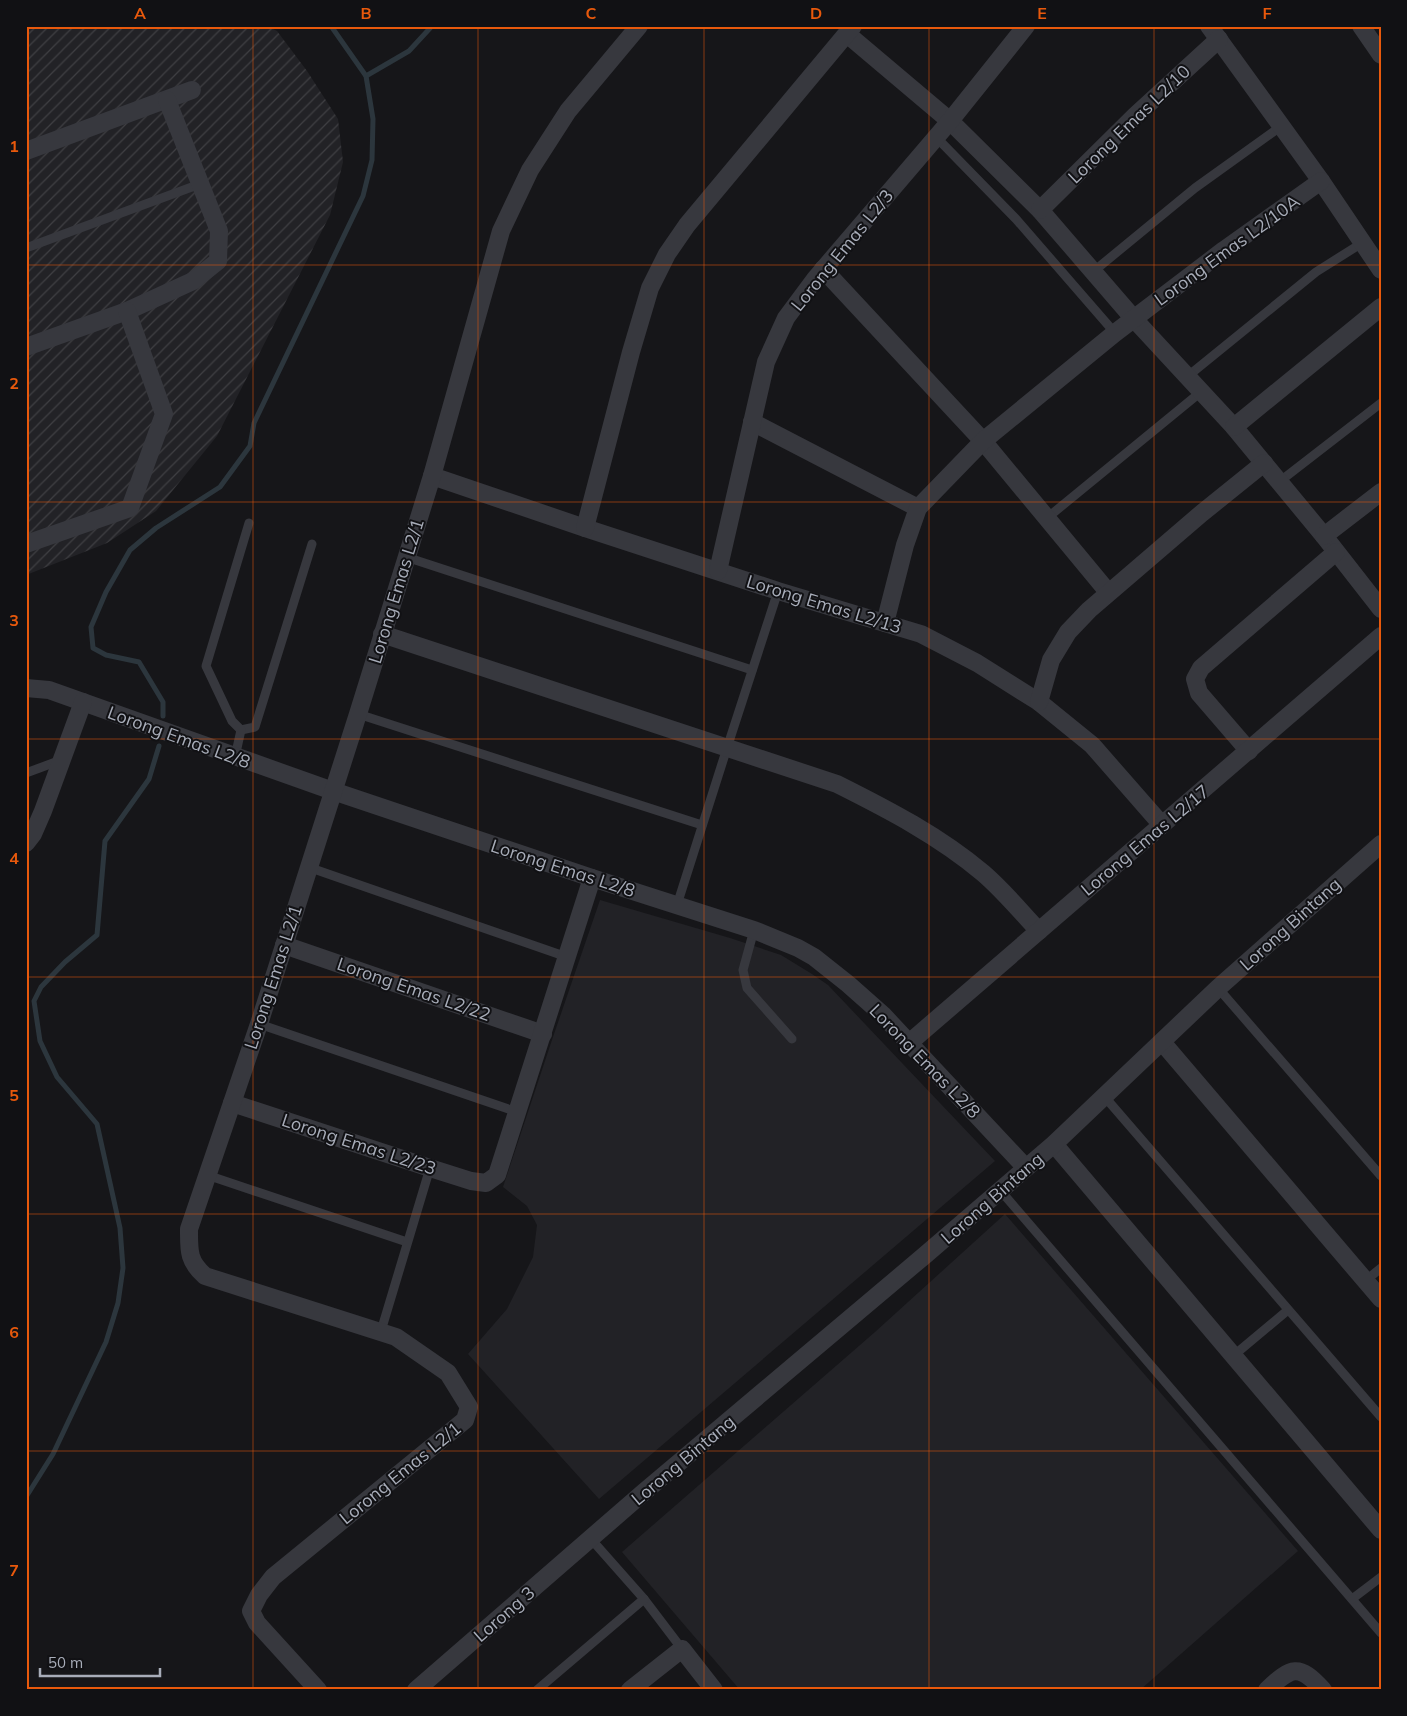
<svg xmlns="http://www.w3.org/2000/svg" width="1407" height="1716" font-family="Mulish,sans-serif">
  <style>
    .built { fill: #222226 }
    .industrial { fill: url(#industrial-furrows) }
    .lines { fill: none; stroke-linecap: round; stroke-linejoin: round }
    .stream { stroke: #2c363d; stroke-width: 5 }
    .lane { stroke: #37383e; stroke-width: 9 }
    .street { stroke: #37383e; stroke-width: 18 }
    .grid { fill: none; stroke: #e8590c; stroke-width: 1; stroke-opacity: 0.55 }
    .labels { text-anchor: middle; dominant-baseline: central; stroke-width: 4; stroke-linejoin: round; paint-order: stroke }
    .street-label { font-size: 18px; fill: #a8adb9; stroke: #111114 }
    .neatline { fill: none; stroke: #e8590c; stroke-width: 2 }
    .grid-label { font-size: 16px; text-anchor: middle; font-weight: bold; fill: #e8590c }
  </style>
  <defs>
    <pattern id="industrial-furrows" width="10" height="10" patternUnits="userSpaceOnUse" patternTransform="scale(1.25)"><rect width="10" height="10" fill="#222226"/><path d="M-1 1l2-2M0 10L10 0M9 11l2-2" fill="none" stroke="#3f3f43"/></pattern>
  </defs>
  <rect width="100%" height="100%" fill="#161619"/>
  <g class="built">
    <polygon points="600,900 730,938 781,955 812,974 828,985 995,1161 599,1499 468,1354 507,1309 533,1257 537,1225 527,1206 503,1187 553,1037"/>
    <polygon points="1005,1214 1298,1551 1140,1690 740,1690 622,1552 875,1332"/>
  </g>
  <polygon class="industrial" points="26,26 267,26 277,31 307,71 338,119 343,162 330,215 217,436 156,511 107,543 26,575"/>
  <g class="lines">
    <g class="stream">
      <polyline points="366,76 409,51 432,26"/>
      <polyline points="163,716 163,702 139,662 106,655 93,648 91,627 106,592 130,550 156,528 220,487 250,446 254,423 363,196 372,160 373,119 366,76 331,26"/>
      <polyline points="26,1497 53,1454 106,1342 118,1303 123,1268 120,1228 97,1124 57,1077 40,1041 34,1001 41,987 65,962 97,935 105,841 149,779 159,746"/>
    </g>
    <g class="lane">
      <polyline points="936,137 1016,219 1115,333"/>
      <polyline points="26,248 200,184"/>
      <polyline points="1094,271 1195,188 1280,127"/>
      <polyline points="1188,376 1316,272 1362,243"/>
      <polyline points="1279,482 1381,403"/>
      <polyline points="1047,518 1202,391"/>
      <polyline points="406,557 752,670"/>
      <polyline points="358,714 702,825"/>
      <polyline points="241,730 255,727 312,544"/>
      <polyline points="235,757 241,730 232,721 206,666 249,523"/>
      <polyline points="26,773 61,760"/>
      <polyline points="308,867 567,957"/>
      <polyline points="677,905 727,748 778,591"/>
      <polyline points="754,930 743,970 747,988 792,1039"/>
      <polyline points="1218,988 1381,1176"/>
      <polyline points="259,1024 517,1112"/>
      <polyline points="1104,1096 1381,1417"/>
      <polyline points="207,1175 407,1242"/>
      <polyline points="1000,1190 1381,1633"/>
      <polyline points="1365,1281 1381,1268"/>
      <polyline points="381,1331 430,1168"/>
      <polyline points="1233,1356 1288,1310"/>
      <polyline points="591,1539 644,1599 682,1649"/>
      <polyline points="1352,1599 1381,1577"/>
      <polyline points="537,1690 644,1599"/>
    </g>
    <g class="street">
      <polyline points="1209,26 1321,181 1381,270"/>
      <polyline points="1361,26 1381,55"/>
      <polyline points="847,34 950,121 1040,210 1134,319 1234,427 1324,536 1381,609"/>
      <polyline points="26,151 192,90"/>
      <polyline points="1040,210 1135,116 1219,39"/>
      <polyline points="823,269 983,441 1108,592"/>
      <polyline points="26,347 127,311 193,281 218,261 219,231 167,100"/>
      <polyline points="752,422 918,508"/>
      <polyline points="1234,427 1381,307"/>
      <polyline points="432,476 585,528 778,591 921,634 977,663 1039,702 1092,745 1162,825"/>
      <polyline points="585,528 631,352 650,288 667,254 687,225 853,26"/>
      <polyline points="1324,536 1381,492"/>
      <polyline points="26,544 130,508 164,414 127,311"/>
      <polyline points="718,571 766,362 786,318 815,279 950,121 1026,26"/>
      <polyline points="885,623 905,545 918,508 983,441 1115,333 1224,250 1321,181"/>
      <path d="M382,634l455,150c52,26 102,52 146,89 20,17 38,39 56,58"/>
      <polyline points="26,688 49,690 333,791 592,878 754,930 798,948 814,957 848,984 883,1015 1026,1168"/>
      <polyline points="1039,702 1051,660 1068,632 1089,610 1202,513 1264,463"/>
      <polyline points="1249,751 1199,693 1195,679 1201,668 1336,552"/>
      <polyline points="26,843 33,834 43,811 83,702"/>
      <polyline points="284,945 543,1034"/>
      <polyline points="1162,1042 1381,1299"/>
      <polyline points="909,1043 1381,636"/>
      <polyline points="232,1103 430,1168 471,1181 486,1183 497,1175 592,878"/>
      <polyline points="1054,1144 1381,1530"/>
      <path d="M318,1690l-61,-67 -6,-12 8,-16 14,-18 192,-157 4,-13 -21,-34 -52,-36 -191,-61c-17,-15 -16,-25 -16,-47l70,-205 99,-310 74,-238 69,-245 29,-61 38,-59 71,-85"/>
      <polyline points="416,1690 644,1492 924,1256 1054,1144 1218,988 1381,844"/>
      <polyline points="630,1690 682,1649 714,1690"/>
      <path d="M1267,1690c24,-23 32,-27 56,0"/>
    </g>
  </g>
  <path class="grid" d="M253,26v1664M478,26v1664M704,26v1664M929,26v1664M1154,26v1664M26,265h1355M26,502h1355M26,739h1355M26,977h1355M26,1214h1355M26,1451h1355"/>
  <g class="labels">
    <g class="street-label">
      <text transform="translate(1129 124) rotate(-44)">Lorong Emas L2/10</text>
      <text transform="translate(842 250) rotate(-51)">Lorong Emas L2/3</text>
      <text transform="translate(1227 250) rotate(-36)">Lorong Emas L2/10A</text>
      <text transform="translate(396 591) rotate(-73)">Lorong Emas L2/1</text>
      <text transform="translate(824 604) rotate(17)">Lorong Emas L2/13</text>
      <text transform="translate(179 737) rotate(20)">Lorong Emas L2/8</text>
      <text transform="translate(1145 840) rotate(-40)">Lorong Emas L2/17</text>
      <text transform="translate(563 868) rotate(18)">Lorong Emas L2/8</text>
      <text transform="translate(1290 924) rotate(-42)">Lorong Bintang</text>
      <text transform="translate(273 977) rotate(-72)">Lorong Emas L2/1</text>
      <text transform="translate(414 989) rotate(19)">Lorong Emas L2/22</text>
      <text transform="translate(925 1061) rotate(46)">Lorong Emas L2/8</text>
      <text transform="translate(359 1144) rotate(18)">Lorong Emas L2/23</text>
      <text transform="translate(992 1198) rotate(-41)">Lorong Bintang</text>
      <text transform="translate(683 1460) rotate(-40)">Lorong Bintang</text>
      <text transform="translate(400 1473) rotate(-39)">Lorong Emas L2/1</text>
      <text transform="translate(504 1614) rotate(-41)">Lorong 3</text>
    </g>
  </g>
  <rect width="1407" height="1716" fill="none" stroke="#111114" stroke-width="55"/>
  <path d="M40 1668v8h120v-8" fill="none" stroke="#a8adb9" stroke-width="2.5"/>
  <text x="48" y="1668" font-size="15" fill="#a8adb9" stroke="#111114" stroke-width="4" paint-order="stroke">50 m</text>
  <rect x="28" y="28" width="1352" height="1660" class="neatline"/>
  <g class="grid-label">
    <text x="140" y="19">A</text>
    <text x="366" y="19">B</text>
    <text x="591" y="19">C</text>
    <text x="816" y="19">D</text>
    <text x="1042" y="19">E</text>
    <text x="1267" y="19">F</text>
    <text x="14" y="152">1</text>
    <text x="14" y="389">2</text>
    <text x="14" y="626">3</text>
    <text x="14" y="864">4</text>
    <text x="14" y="1101">5</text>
    <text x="14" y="1338">6</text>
    <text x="14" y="1576">7</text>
  </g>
</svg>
